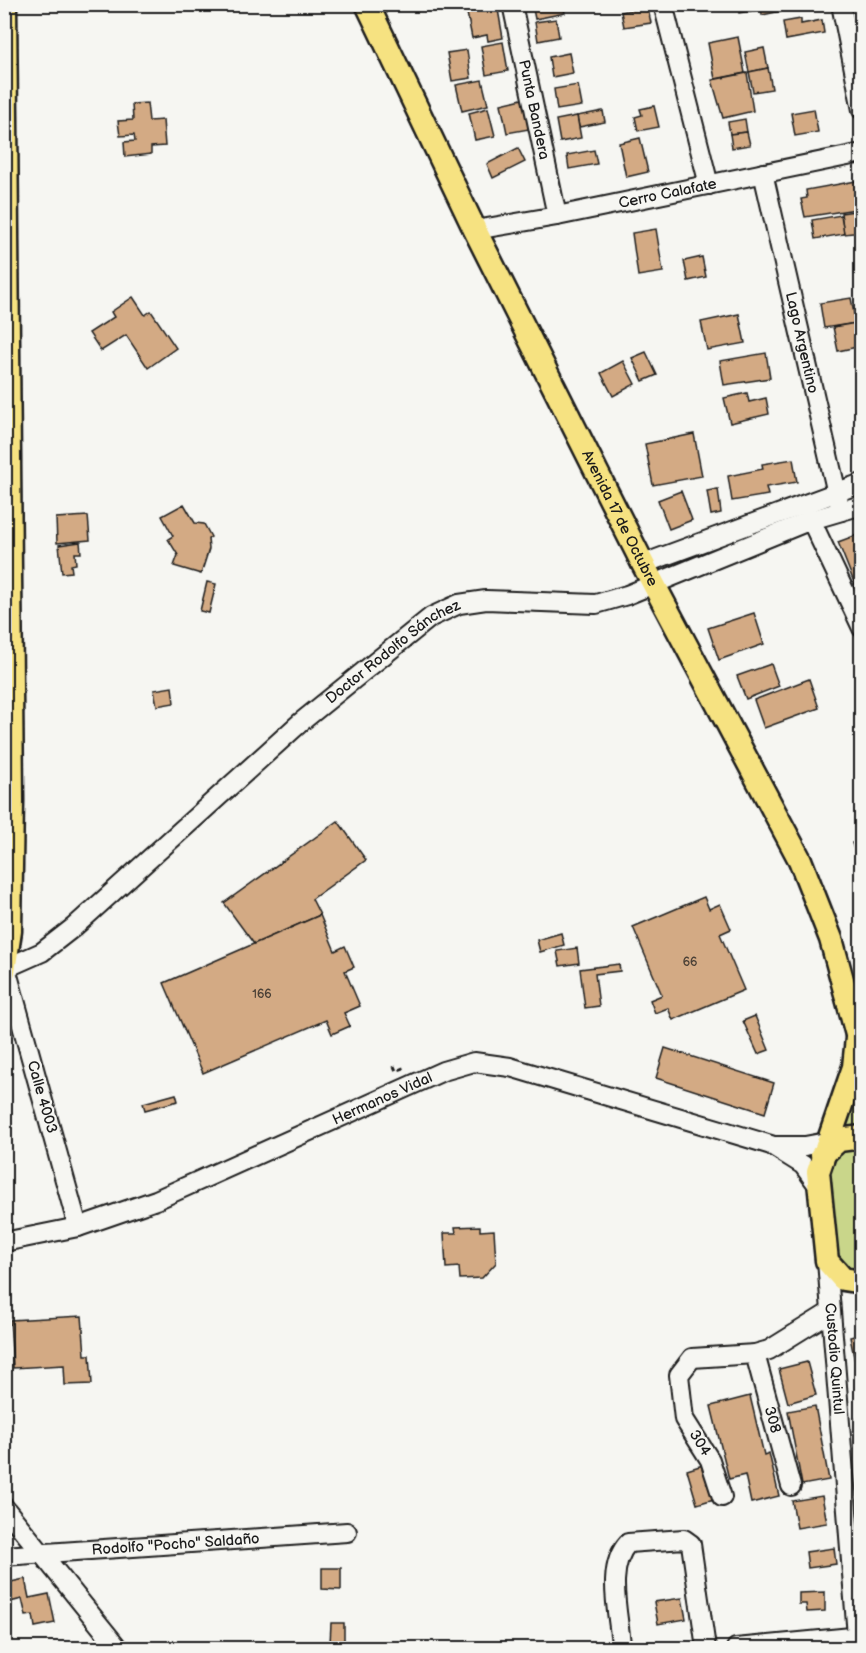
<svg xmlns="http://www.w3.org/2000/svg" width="866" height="1653" font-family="'Balsamiq Sans',sans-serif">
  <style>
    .green { fill: #c9d68a; stroke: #727953; stroke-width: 1.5 }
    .building { fill: #d3aa84; stroke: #1c1c1c; stroke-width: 1.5 }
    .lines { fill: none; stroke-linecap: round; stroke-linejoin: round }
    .minor-casing { stroke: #1c1c1c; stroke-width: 22 }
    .major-casing { stroke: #1c1c1c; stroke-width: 27 }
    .path { stroke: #1c1c1c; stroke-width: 3; stroke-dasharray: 4.5 4.5; stroke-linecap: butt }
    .minor { stroke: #f6f6f2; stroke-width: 18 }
    .major { stroke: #f6e281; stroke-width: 22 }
    .labels { text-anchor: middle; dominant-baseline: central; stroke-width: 4.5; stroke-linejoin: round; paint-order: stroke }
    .number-label { font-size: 12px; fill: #4a4036 }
    .street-label { font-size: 15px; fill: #1c1c1c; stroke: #f6f6f2 }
  </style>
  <rect width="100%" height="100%" fill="#f6f6f2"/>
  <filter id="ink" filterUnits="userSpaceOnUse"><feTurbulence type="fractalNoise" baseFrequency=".0167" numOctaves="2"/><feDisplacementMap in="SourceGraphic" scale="12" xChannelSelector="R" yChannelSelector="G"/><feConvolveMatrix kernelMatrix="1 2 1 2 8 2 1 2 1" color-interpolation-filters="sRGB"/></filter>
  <g filter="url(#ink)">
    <g class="green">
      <polygon points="862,1072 861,1131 841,1128"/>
      <polygon points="861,1146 861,1274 854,1273 833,1253 827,1175 838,1152"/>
    </g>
    <g class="building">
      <polygon points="483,4 497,4 503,38 488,41 487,35 472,38 466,8"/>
      <polygon points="532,4 563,4 565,13 535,19"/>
      <polygon points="647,4 651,23 624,27 621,12 631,10 630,5"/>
      <polygon points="737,4 757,4 758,10 739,13"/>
      <polygon points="790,4 791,9 762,15 761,6"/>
      <polygon points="556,19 559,37 538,41 535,22"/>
      <polygon points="801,19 801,24 822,20 824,33 786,40 783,22"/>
      <polygon points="738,37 745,73 715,79 708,43"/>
      <polygon points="503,42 508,71 486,75 481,46"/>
      <polygon points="764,48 768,68 749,72 745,52"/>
      <polygon points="467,50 471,78 452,81 447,53"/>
      <polygon points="569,53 573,73 552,77 549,57"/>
      <polygon points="768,68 772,89 753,92 749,72"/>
      <polygon points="747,73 753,111 723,118 712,80"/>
      <polygon points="482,80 488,105 462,111 456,85"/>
      <polygon points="578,85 582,106 557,110 554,89"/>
      <polygon points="522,99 529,129 507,133 501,104"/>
      <polygon points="147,103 149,121 163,120 165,146 151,147 151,154 125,157 124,142 135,141 134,135 120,136 118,121 133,120 132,104"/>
      <polygon points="654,106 659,127 638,131 635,117 642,115 640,109"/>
      <polygon points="488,108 495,136 475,140 469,113"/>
      <polygon points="814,109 818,132 795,136 791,113"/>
      <polygon points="603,111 605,122 579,127 577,116"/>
      <polygon points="577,116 581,138 560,142 556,120"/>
      <polygon points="745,119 747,132 730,134 728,122"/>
      <polygon points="747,132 750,145 732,148 730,134"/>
      <polygon points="640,138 648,172 626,177 619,143"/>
      <polygon points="518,148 525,162 493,178 487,164"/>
      <polygon points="594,150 597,164 569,169 567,155"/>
      <polygon points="862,180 862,208 805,217 801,199 807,198 806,190"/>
      <polygon points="862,210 862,232 844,234 841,213"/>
      <polygon points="841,215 844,234 815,239 812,220"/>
      <polygon points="656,229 663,272 638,276 632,233"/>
      <polygon points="702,257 706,277 688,281 684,261"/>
      <polygon points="133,297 145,315 151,311 176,348 148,368 126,335 101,351 89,333 114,317 111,312"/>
      <polygon points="851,298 856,323 824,328 820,303"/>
      <polygon points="739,314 745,343 707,350 701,322"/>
      <polygon points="862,322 862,346 838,351 833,327"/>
      <polygon points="646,352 657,375 643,381 632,358"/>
      <polygon points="766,353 770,378 724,385 720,361"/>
      <polygon points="623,361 635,384 613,396 601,373"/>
      <polygon points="747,393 749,402 766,398 769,414 730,423 724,398"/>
      <polygon points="694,434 702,476 653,485 645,444"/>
      <polygon points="793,459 797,482 766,487 768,495 732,501 728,476 763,469 762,464"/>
      <polygon points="718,489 721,513 711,515 707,491"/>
      <polygon points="681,491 692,520 669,529 658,500"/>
      <polygon points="184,504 195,523 204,524 211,537 208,539 209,549 201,574 174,566 178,555 168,539 173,536 162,516"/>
      <polygon points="88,516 90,540 57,543 56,518"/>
      <polygon points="862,533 862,585 856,587 838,542"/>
      <polygon points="80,542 81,553 75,553 76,564 71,565 72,572 62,573 59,545"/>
      <polygon points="207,582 216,584 209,613 200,611"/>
      <polygon points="754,613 764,644 719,660 708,628"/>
      <polygon points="771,664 779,686 746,699 737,676"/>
      <polygon points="809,679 819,708 764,728 754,700"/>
      <polygon points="172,687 174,703 157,706 154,690"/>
      <polygon points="338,821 366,860 312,899 320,915 254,944 224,903"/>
      <polygon points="862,840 862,875 852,843"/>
      <polygon points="704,897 709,909 720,904 731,929 720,934 744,990 673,1020 668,1008 655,1013 650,1000 662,995 633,927"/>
      <polygon points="320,915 335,951 345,946 354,967 345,971 360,1006 344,1013 350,1026 332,1034 326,1020 203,1073 164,983"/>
      <polygon points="561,933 564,945 540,952 537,940"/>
      <polygon points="577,948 579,963 560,966 557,951"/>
      <polygon points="619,964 620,971 595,974 599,1006 585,1008 580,969"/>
      <polygon points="755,1016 769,1050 758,1054 743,1021"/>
      <polygon points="665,1048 774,1083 765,1113 656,1078"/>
      <polygon points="176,1094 178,1101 145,1110 143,1103"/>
      <polygon points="480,1226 480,1231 494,1230 496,1263 482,1278 460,1279 459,1267 446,1268 444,1233 456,1233 455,1227"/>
      <polygon points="82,1316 85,1355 90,1355 92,1384 65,1385 64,1365 13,1368 10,1320"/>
      <polygon points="862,1334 862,1366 856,1367 850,1337"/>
      <polygon points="807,1362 816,1395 788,1403 779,1369"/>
      <polygon points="750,1396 764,1455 769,1453 779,1496 751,1503 745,1475 729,1479 711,1406"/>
      <polygon points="815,1406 829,1480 802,1485 788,1411"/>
      <polygon points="862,1417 862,1469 860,1469 857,1418"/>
      <polygon points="703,1465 714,1499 697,1504 687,1470"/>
      <polygon points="822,1496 827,1523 797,1528 792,1501"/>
      <polygon points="834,1548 836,1564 808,1568 806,1552"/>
      <polygon points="322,1568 341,1568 341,1590 322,1589"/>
      <polygon points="25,1579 29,1598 49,1594 55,1623 35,1627 33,1615 26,1616 22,1599 10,1602 6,1583"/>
      <polygon points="825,1592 825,1611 807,1612 806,1604 799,1604 799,1593"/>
      <polygon points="682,1598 686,1619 658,1624 654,1602"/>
      <polygon points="331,1623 344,1623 344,1644 330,1644"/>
    </g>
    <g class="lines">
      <defs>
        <g id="minor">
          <path id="s1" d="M512,4l45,212"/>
          <polyline points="663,4 709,185"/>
          <polyline points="841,4 862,110"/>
          <path id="s2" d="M763,173l78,338"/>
          <path id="s3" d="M475,230l82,-14 305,-63"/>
          <polyline points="811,520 862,628"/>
          <polyline points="643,564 862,483"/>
          <polyline points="776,1146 805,1146 837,1140"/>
          <path id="s4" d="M78,1227l-72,-259 36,-16 32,-25 227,-205 130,-105 28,-13 27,-4 110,4 31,-9 184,-75 51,-15"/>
          <path id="s5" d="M4,1242l74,-15 78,-27 287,-129 31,-9 36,5 261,78 32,20 16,22"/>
          <path id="s6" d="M827,1261l30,375"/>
          <path id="s7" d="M755,1354l36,132"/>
          <polyline points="722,1497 710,1460 684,1419 679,1375 692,1358 755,1354 769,1350 830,1312"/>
          <polyline points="4,1507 118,1648"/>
          <path id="s8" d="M4,1556l343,-24"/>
          <path d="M625,1648l-4,-3c-2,-30 -16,-77 7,-102l56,-4 7,5 15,104"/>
          <polyline points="736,1648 862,1636"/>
        </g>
        <g id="major">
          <path id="s9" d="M367,4l108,226 168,334 157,296 31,79 31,114"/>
          <polyline points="4,971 10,931 12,800 5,4"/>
          <polyline points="857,1038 854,1067 818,1172 827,1261 843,1279 862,1282"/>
          <polyline points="822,1155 839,1140 862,1137"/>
        </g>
      </defs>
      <use href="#minor" class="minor-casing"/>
      <use href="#major" class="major-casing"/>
      <polyline class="path" points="394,1066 396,1071 406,1067"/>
      <use href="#minor" class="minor"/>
      <use href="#major" class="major"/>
    </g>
  </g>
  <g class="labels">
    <g class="number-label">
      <text x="690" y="962">66</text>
      <text x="262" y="994">166</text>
    </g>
    <g class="street-label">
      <text stroke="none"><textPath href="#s1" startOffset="108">Punta Bandera</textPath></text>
      <text stroke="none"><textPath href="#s3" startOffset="196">Cerro Calafate</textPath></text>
      <text stroke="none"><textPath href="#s2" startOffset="174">Lago Argentino</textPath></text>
      <text stroke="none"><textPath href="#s9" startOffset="573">Avenida 17 de Octubre</textPath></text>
      <text stroke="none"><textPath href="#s4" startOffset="771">Doctor Rodolfo Sánchez</textPath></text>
      <text transform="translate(42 1097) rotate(74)">Calle 4003</text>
      <text stroke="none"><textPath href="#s5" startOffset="406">Hermanos Vidal</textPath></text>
      <text stroke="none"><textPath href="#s6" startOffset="98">Custodio Quintul</textPath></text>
      <text stroke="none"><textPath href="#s7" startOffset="68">308</textPath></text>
      <text transform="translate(700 1443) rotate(58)">304</text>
      <text stroke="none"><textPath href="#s8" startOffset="172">Rodolfo "Pocho" Saldaño</textPath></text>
    </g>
  </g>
  <rect width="866" height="1653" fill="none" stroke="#f6f6f2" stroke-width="24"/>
  <rect x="12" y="12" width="842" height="1629" fill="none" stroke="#1c1c1c" stroke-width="2" filter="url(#ink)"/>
</svg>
